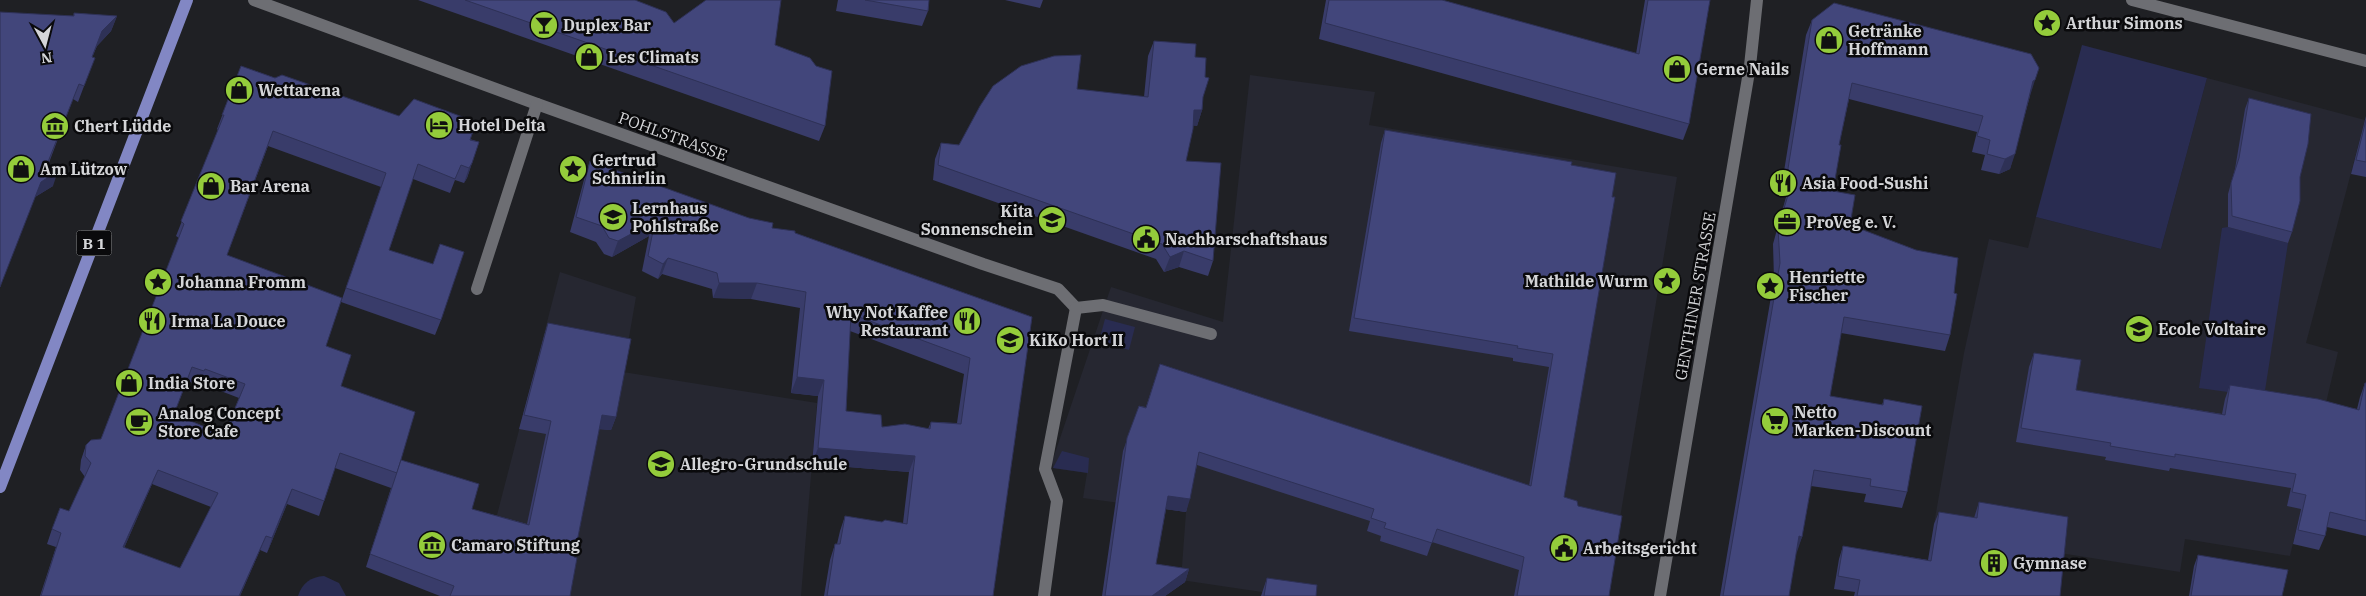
<svg xmlns="http://www.w3.org/2000/svg" width="2366" height="596" font-family="'IBM Plex Serif',serif">
  <style>
    .built { fill: #262731 }
    .green { fill: #292c51 }
    .lines { fill: none; stroke-linecap: round; stroke-linejoin: round }
    .minor { stroke: #6d6e73; stroke-width: 12 }
    .major { stroke: #8287c4; stroke-width: 12 }
    .wall { fill: #393c6a; fill-rule: evenodd }
    .shaded-wall { fill: #2e3156 }
    .building { fill: #42467b; stroke: #2e3156; fill-rule: evenodd }
    .labels { text-anchor: middle; dominant-baseline: central; stroke-width: 5; stroke-linejoin: round; paint-order: stroke }
    .shield { fill: #0a0a0c; stroke: #97989b; stroke-width: 1 }
    .shield-label { font-size: 15px; font-weight: bold; fill: #d4d5d8 }
    .poi-label { font-size: 16px; font-weight: bold; fill: #d4d5d8; stroke: #0a0a0c; text-anchor: start }
    .street-label { font-size: 16px; fill: #d4d5d8; stroke: #0a0a0c }
  </style>
  <rect width="100%" height="100%" fill="#1f2024"/>
  <g class="built">
    <polygon points="1250,75 1375,92 1369,125 1677,177 1607,596 1288,596 1181,580 1186,512 1083,498 1087,473 1053,468 1052,462 1111,287 1223,322"/>
    <polygon points="2207,78 2365,120 2306,343 2338,352 2290,556 2185,539 2180,572 2060,553 1975,515 1973,531 1934,524 1964,353 1989,239 2028,248 2036,217 2161,249"/>
    <polygon points="560,272 636,297 623,372 817,403 801,596 476,596"/>
  </g>
  <g class="green">
    <polygon points="2082,45 2207,78 2161,249 2036,217"/>
    <polygon points="2228,227 2288,243 2264,397 2199,388 2222,228"/>
    <polygon points="1105,319 1135,327 1129,350 1099,341"/>
    <polygon points="1062,451 1089,458 1088,473 1053,468"/>
    <path d="M324,576l15,7 7,13h-48c4,-13 13,-19 26,-20z"/>
  </g>
  <g class="lines">
    <g class="minor">
      <polyline points="254,0 537,104 983,264 1058,289 1076,308"/>
      <polyline points="2132,0 2366,61"/>
      <polyline points="477,289 537,104"/>
      <polyline points="1076,308 1103,305 1211,334"/>
      <polyline points="1044,596 1057,501 1045,469 1076,308"/>
      <polyline points="1660,596 1750,66 1757,0"/>
    </g>
    <polyline class="major" points="0,487 187,0"/>
  </g>
  <g class="wall">
    <polygon points="418,0 635,0 674,23 775,45 825,126 819,141"/>
    <polygon points="838,0 929,0 928,11 922,26 836,11"/>
    <polygon points="1005,0 1043,0 1040,8"/>
    <polygon points="1326,0 1442,0 1636,54 1645,0 1710,0 1689,124 1683,140 1319,39"/>
    <polygon points="74,13 117,16 111,31 97,46 92,57 89,73 78,102 73,99 47,168 53,186 35,197"/>
    <polygon points="1812,20 2030,96 2010,169 1999,174 1981,170 1985,155 1972,152 1977,132 1849,99 1839,145 1833,191 1850,225 1954,293 1950,335 1945,351 1841,333 1830,396 1882,405 1884,399 1907,492 1902,508 1864,502 1866,494 1811,486 1802,537 1796,552 1789,596 1720,596 1774,279 1773,244 1786,197 1780,196 1806,35"/>
    <polygon points="1154,41 1195,57 1203,97 1202,110 1197,126 1193,125 1186,161 1213,261 1208,276 1179,267 1164,272 1156,259 933,180 935,159 941,143 959,145 1144,97 1148,56"/>
    <path d="M241,66l34,12 124,38 80,26 -12,36 -3,5 -9,-3 -5,13 -37,-14 -24,71 52,70 -6,15 -94,-33 40,-115 -113,-41 -41,109 99,91 15,40 60,74 71,49 55,15 19,-90 -27,-5 25,-93 4,-13 68,94 -5,13 -12,-1 -25,128 -4,39h-130l-74,-29 25,-79 -56,-20 -16,48 -32,-12 -20,49 -7,-3 -20,46h-200l16,-49 -9,-3 5,-15 17,-18 16,-34 -5,-7 1,-10 5,-15 15,-6 78,-201 -3,-2 42,-106 -1,-1zM187,381l12,4 1,-2 39,15 -15,37 -50,-21zM152,484l59,23 -31,61 -56,-20z"/>
    <polygon points="2249,98 2300,177 2292,232 2288,243 2228,227 2228,194 2235,169 2245,109"/>
    <polygon points="2366,116 2366,177 2351,174"/>
    <polygon points="1385,130 1571,165 1564,497 1578,506 1609,596 1514,596 1519,570 1432,542 1427,556 1380,541 1381,536 1367,531 1370,521 1197,465 1186,512 1166,509 1156,564 1189,569 1185,582 1165,596 1102,596 1123,451 1139,406 1146,407 1160,364 1529,486 1549,367 1513,361 1513,358 1349,331 1381,143"/>
    <path d="M590,161l182,67 23,5 237,84 -39,279h-169l6,-36 5,-16h2l3,-13 5,-15 37,6 21,1 6,-51 -97,-8 6,-68 -27,-3 9,-85 -49,-9 -38,-1 -1,-9 -50,-15 -4,5 -16,-8 7,-35 -37,21 -8,-3 -8,-12 -26,-10 15,-56zM850,331l114,43 -7,49 -26,-1 -3,7 -46,-2 -36,-16z"/>
    <polygon points="2034,353 2076,390 2222,414 2225,399 2230,385 2357,409 2360,397 2365,383 2366,383 2366,536 2327,527 2325,536 2319,550 2293,544 2301,509 2287,506 2291,488 2170,468 2169,471 2105,460 2106,457 2016,442 2029,367"/>
    <polygon points="1979,502 2060,596 1854,596 1855,592 1834,589 1839,559 1843,546 1928,560 1934,524 1939,512 1974,518"/>
    <polygon points="2198,555 2282,596 2189,596 2194,566"/>
    <polygon points="1267,578 1316,596 1261,596"/>
  </g>
  <g class="shaded-wall">
    <polygon points="117,16 111,31 97,46 86,72 102,31"/>
    <polygon points="2035,80 2030,96 2027,96 2033,81"/>
    <polygon points="1194,110 1202,110 1197,126 1188,125"/>
    <polygon points="2015,154 2010,169 1999,174 2005,159"/>
    <polygon points="472,163 467,178 464,183 469,168"/>
    <polygon points="58,171 53,186 35,197 41,182"/>
    <polygon points="655,221 649,236 612,257 618,241"/>
    <polygon points="1184,251 1179,267 1164,272 1170,257"/>
    <polygon points="668,258 662,274 658,279 663,264"/>
    <polygon points="719,283 757,283 751,299 713,298"/>
    <polygon points="797,377 824,380 818,396 791,393"/>
    <polygon points="602,415 616,417 611,430 597,429"/>
    <polygon points="818,448 915,456 909,472 812,464"/>
    <polygon points="158,470 152,484 118,562 123,547"/>
    <polygon points="292,489 287,504 267,553 272,538"/>
    <polygon points="1168,496 1190,499 1186,512 1164,509"/>
    <polygon points="266,536 260,550 240,596 239,596"/>
    <polygon points="1799,536 1802,537 1797,552 1793,552"/>
    <polygon points="1189,569 1185,582 1165,596 1152,596"/>
  </g>
  <g class="building">
    <polygon points="465,0 635,0 666,12 674,23 706,0 781,0 775,45 810,58 816,66 832,71 825,126"/>
    <polygon points="865,0 929,0 928,11"/>
    <polygon points="1329,0 1442,0 1639,54 1648,0 1710,0 1689,124 1325,23"/>
    <polygon points="1834,3 2031,54 2039,68 2035,80 2033,81 2015,154 2005,159 1987,154 1990,140 1977,136 1983,116 1852,83 1839,145 1841,145 1833,191 1855,195 1850,225 1916,250 1958,258 1954,293 1957,294 1950,335 1844,317 1830,396 1883,405 1884,399 1922,406 1907,492 1870,486 1871,479 1814,470 1802,537 1799,536 1789,596 1723,596 1780,263 1778,228 1792,182 1786,181 1812,20"/>
    <polygon points="0,12 74,16 74,13 117,16 102,31 92,57 95,58 84,86 79,84 46,167 58,171 41,182 0,287"/>
    <polygon points="1154,41 1196,44 1195,57 1206,58 1205,77 1209,78 1203,97 1202,110 1194,110 1193,129 1186,161 1221,163 1213,261 1184,251 1170,257 1162,244 938,165 941,143 959,145 980,106 993,86 1021,66 1054,56 1081,55 1077,89 1148,97"/>
    <path d="M241,66l34,12 7,-3 117,41 15,-17 62,23 -6,18 9,2 -7,21 -3,5 -8,-3 -6,14 -37,-15 -29,86 44,14 7,-20 24,8 -23,68 -95,-32 40,-115 -113,-42 -46,124 115,43 -16,48 25,9 -10,31 74,26 -18,61 -57,-20 -16,48 -32,-12 -20,49 -6,-2 -27,60h-198l20,-63 -9,-4 8,-21 9,3 22,-48 -6,-7 1,-11 5,-5 10,-1 83,-215 -3,-3 43,-106h-2zM192,367l12,4 1,-2 40,15 -21,51 -50,-21zM158,470l60,23 -38,75 -57,-21z"/>
    <polygon points="2249,98 2311,114 2308,144 2300,177 2300,201 2292,232 2232,216 2231,183 2239,158"/>
    <polygon points="2366,120 2366,162 2356,160"/>
    <polygon points="1385,130 1572,162 1571,165 1616,173 1612,197 1615,197 1564,497 1577,501 1578,506 1622,516 1609,596 1517,596 1524,557 1437,529 1432,543 1384,528 1386,523 1371,518 1374,509 1199,452 1190,499 1168,496 1156,564 1189,569 1152,596 1105,596 1127,438 1139,406 1146,408 1160,364 1531,486 1553,354 1517,348 1518,346 1354,318"/>
    <path d="M590,161l159,57 24,5 -1,5 23,3v2l237,84 -39,279h-166l8,-52h5l5,-28 37,6 3,-2 22,4 8,-68 -97,-8 6,-68 -27,-3 9,-85 -49,-9h-38l-2,-10 -49,-15 -5,6 -15,-8 7,-35 -37,20 -9,-3 -7,-12 -26,-9zM851,314l119,44 -9,66 -30,-2 -1,7 -25,-5 -23,3 -1,-12 -35,-4z"/>
    <polygon points="548,323 631,339 616,417 602,415 574,557 577,558 570,596 450,596 454,586 370,554 401,460 479,484 472,509 529,525 551,421 524,415"/>
    <polygon points="2034,353 2081,360 2076,390 2225,415 2230,385 2318,399 2359,410 2365,383 2366,383 2366,521 2330,512 2325,536 2298,530 2306,495 2292,492 2296,474 2175,454 2175,457 2110,446 2111,443 2021,428"/>
    <polygon points="1979,502 2068,517 2060,596 1857,596 1860,580 1838,576 1843,546 1931,561 1939,512 1977,518"/>
    <polygon points="2198,555 2288,570 2282,596 2191,596"/>
    <polygon points="1267,578 1317,585 1316,596 1264,596"/>
  </g>
  <defs>
    <symbol id="sight-disc" viewBox="-11 -11 22 22"><circle r="9.5" fill="#94cc3b" stroke="#0a0a0c"/><path d="M0-6L1.8-2.2L6-1.7L2.9 1.2L3.7 5.4L0 3.3L-3.7 5.4L-2.9 1.2L-6-1.7L-1.8-2.2Z" fill="#111"/></symbol>
    <symbol id="bar-disc" viewBox="-11 -11 22 22"><circle r="9.5" fill="#94cc3b" stroke="#0a0a0c"/><path d="M-6-5H6L.8 .8V4.5H3.5V6h-7V4.5H-.8V.8Z" fill="#111"/></symbol>
    <symbol id="shop-disc" viewBox="-11 -11 22 22"><circle r="9.5" fill="#94cc3b" stroke="#0a0a0c"/><path d="M-5-2.5h2.3a2.7 3.5 0 0 1 5.4 0H5L5.5 6h-11ZM-1.5-2.5h3a1.5 2.3 0 0 0-3 0Z" fill="#111"/></symbol>
    <symbol id="hotel-disc" viewBox="-11 -11 22 22"><circle r="9.5" fill="#94cc3b" stroke="#0a0a0c"/><path d="M-6-4.5h1.5V1H6V5H4.5V3h-9V5H-6ZM-4 0a1.8 1.8 0 1 1 3.6 0ZM.5 0V-2.5h3Q6-2.5 6 0Z" fill="#111"/></symbol>
    <symbol id="museum-disc" viewBox="-11 -11 22 22"><circle r="9.5" fill="#94cc3b" stroke="#0a0a0c"/><path d="M0-6L6-3V-2H-6V-3ZM-5-1h2V3h-2ZM-1-1h2V3h-2ZM3-1h2V3H3ZM-6 4H6V6H-6Z" fill="#111"/></symbol>
    <symbol id="restaurant-disc" viewBox="-11 -11 22 22"><circle r="9.5" fill="#94cc3b" stroke="#0a0a0c"/><path d="M-5-6h1v4h1v-4h1v4h1v-4h1v5L-1.5 .5V6h-2V.5L-5-1ZM5-6V6H3V1.5H1.5Q1.5-4 5-6Z" fill="#111"/></symbol>
    <symbol id="university-disc" viewBox="-11 -11 22 22"><circle r="9.5" fill="#94cc3b" stroke="#0a0a0c"/><path d="M0-5L7-2L0 1L-7-2ZM-4 1L0 2.5L4 1V4Q0 6-4 4Z" fill="#111"/></symbol>
    <symbol id="school-disc" viewBox="-11 -11 22 22"><circle r="9.5" fill="#94cc3b" stroke="#0a0a0c"/><path d="M0-5L7-2L0 1L-7-2ZM-4 1L0 2.5L4 1V4Q0 6-4 4Z" fill="#111"/></symbol>
    <symbol id="office-disc" viewBox="-11 -11 22 22"><circle r="9.5" fill="#94cc3b" stroke="#0a0a0c"/><path d="M-6-3h4V-5.5h4V-3h4V5H-6ZM-1-4.5V-3h2v-1.5ZM-6 0V1H6V0Z" fill="#111"/></symbol>
    <symbol id="civic-disc" viewBox="-11 -11 22 22"><circle r="9.5" fill="#94cc3b" stroke="#0a0a0c"/><path d="M-.6-6.5H3V-4.5H.6V-3L4-1V1h2V6H-6V1h2V-1L-.6-3ZM-1.2 2.5V6h2.4V2.5Z" fill="#111"/></symbol>
    <symbol id="supermarket-disc" viewBox="-11 -11 22 22"><circle r="9.5" fill="#94cc3b" stroke="#0a0a0c"/><path d="M-6-5.5h2.5l.6 2H6L4.5 2H-2.5L-4.4-4H-6ZM-1.5 3.2a1.3 1.3 0 1 0 .1 0ZM3 3.2a1.3 1.3 0 1 0 .1 0Z" fill="#111"/></symbol>
    <symbol id="cafe-disc" viewBox="-11 -11 22 22"><circle r="9.5" fill="#94cc3b" stroke="#0a0a0c"/><path d="M-5.5-4.5H6V0H3Q3 3.5 0 3.5H-2.5Q-5.5 3.5-5.5 0ZM3-3.2v2h1.7v-2ZM-6 4.5H4V6H-6Z" fill="#111"/></symbol>
    <symbol id="building-disc" viewBox="-11 -11 22 22"><circle r="9.5" fill="#94cc3b" stroke="#0a0a0c"/><path d="M-4-6H4V6H1V3H-1V6H-4ZM-2.5-4.3h1.7v1.8h-1.7ZM.8-4.3h1.7v1.8H.8ZM-2.5-1h1.7V.8h-1.7ZM.8-1h1.7V.8H.8Z" fill="#111"/></symbol>
  </defs>
  <g fill-rule="evenodd">
    <use href="#sight-disc" x="2031" y="7" width="32" height="32"/>
    <use href="#bar-disc" x="528" y="9" width="32" height="32"/>
    <use href="#shop-disc" x="1813" y="24" width="32" height="32"/>
    <use href="#shop-disc" x="573" y="41" width="32" height="32"/>
    <use href="#shop-disc" x="1661" y="53" width="32" height="32"/>
    <use href="#shop-disc" x="223" y="74" width="32" height="32"/>
    <use href="#hotel-disc" x="423" y="109" width="32" height="32"/>
    <use href="#museum-disc" x="39" y="110" width="32" height="32"/>
    <use href="#shop-disc" x="5" y="153" width="32" height="32"/>
    <use href="#sight-disc" x="557" y="153" width="32" height="32"/>
    <use href="#restaurant-disc" x="1767" y="167" width="32" height="32"/>
    <use href="#shop-disc" x="195" y="170" width="32" height="32"/>
    <use href="#university-disc" x="597" y="201" width="32" height="32"/>
    <use href="#school-disc" x="1036" y="204" width="32" height="32"/>
    <use href="#office-disc" x="1771" y="206" width="32" height="32"/>
    <use href="#civic-disc" x="1130" y="223" width="32" height="32"/>
    <use href="#sight-disc" x="1651" y="265" width="32" height="32"/>
    <use href="#sight-disc" x="142" y="266" width="32" height="32"/>
    <use href="#sight-disc" x="1754" y="270" width="32" height="32"/>
    <use href="#restaurant-disc" x="136" y="305" width="32" height="32"/>
    <use href="#restaurant-disc" x="951" y="305" width="32" height="32"/>
    <use href="#school-disc" x="2123" y="313" width="32" height="32"/>
    <use href="#school-disc" x="994" y="324" width="32" height="32"/>
    <use href="#shop-disc" x="113" y="367" width="32" height="32"/>
    <use href="#supermarket-disc" x="1759" y="405" width="32" height="32"/>
    <use href="#cafe-disc" x="123" y="406" width="32" height="32"/>
    <use href="#school-disc" x="645" y="448" width="32" height="32"/>
    <use href="#museum-disc" x="416" y="529" width="32" height="32"/>
    <use href="#civic-disc" x="1548" y="532" width="32" height="32"/>
    <use href="#building-disc" x="1978" y="547" width="32" height="32"/>
  </g>
  <g class="labels">
    <rect class="shield" x="76.5" y="230.5" width="35" height="25" rx="4"/>
    <g class="shield-label">
      <text x="94" y="243">B 1</text>
    </g>
    <g class="poi-label">
      <text x="2066" y="23">Arthur Simons</text>
      <text x="563" y="25">Duplex Bar</text>
      <text x="1848" y="31">Getränke<tspan x="1848" dy="18">Hoffmann</tspan></text>
      <text x="608" y="57">Les Climats</text>
      <text x="1696" y="69">Gerne Nails</text>
      <text x="258" y="90">Wettarena</text>
      <text x="458" y="125">Hotel Delta</text>
      <text x="74" y="126">Chert Lüdde</text>
      <text x="592" y="160">Gertrud<tspan x="592" dy="18">Schnirlin</tspan></text>
      <text x="40" y="169">Am Lützow</text>
      <text x="1802" y="183">Asia Food-Sushi</text>
      <text x="230" y="186">Bar Arena</text>
      <text x="632" y="208">Lernhaus<tspan x="632" dy="18">Pohlstraße</tspan></text>
      <text x="1033" y="211" text-anchor="end">Kita<tspan x="1033" dy="18">Sonnenschein</tspan></text>
      <text x="1806" y="222">ProVeg e. V.</text>
      <text x="1165" y="239">Nachbarschaftshaus</text>
      <text x="1789" y="277">Henriette<tspan x="1789" dy="18">Fischer</tspan></text>
      <text x="1648" y="281" text-anchor="end">Mathilde Wurm</text>
      <text x="177" y="282">Johanna Fromm</text>
      <text x="948" y="312" text-anchor="end">Why Not Kaffee<tspan x="948" dy="18">Restaurant</tspan></text>
      <text x="171" y="321">Irma La Douce</text>
      <text x="2158" y="329">Ecole Voltaire</text>
      <text x="1029" y="340">KiKo Hort II</text>
      <text x="148" y="383">India Store</text>
      <text x="1794" y="412">Netto<tspan x="1794" dy="18">Marken-Discount</tspan></text>
      <text x="158" y="413">Analog Concept<tspan x="158" dy="18">Store Cafe</tspan></text>
      <text x="680" y="464">Allegro-Grundschule</text>
      <text x="451" y="545">Camaro Stiftung</text>
      <text x="1583" y="548">Arbeitsgericht</text>
      <text x="2013" y="563">Gymnase</text>
    </g>
    <g class="street-label">
      <text transform="translate(673 136) rotate(20)">POHLSTRASSE</text>
      <text transform="translate(1695 296) rotate(-80)">GENTHINER STRASSE</text>
    </g>
  </g>
  <g transform="translate(45 45) rotate(173)" stroke="#0a0a0c" stroke-width="4" paint-order="stroke">
  <path d="M0-4L9 19L0 12L-9 19Z" fill="#d4d5d8"/>
  <text y="-8" font-size="14" font-weight="bold" text-anchor="middle" fill="#d4d5d8">N</text>
  </g>
</svg>
